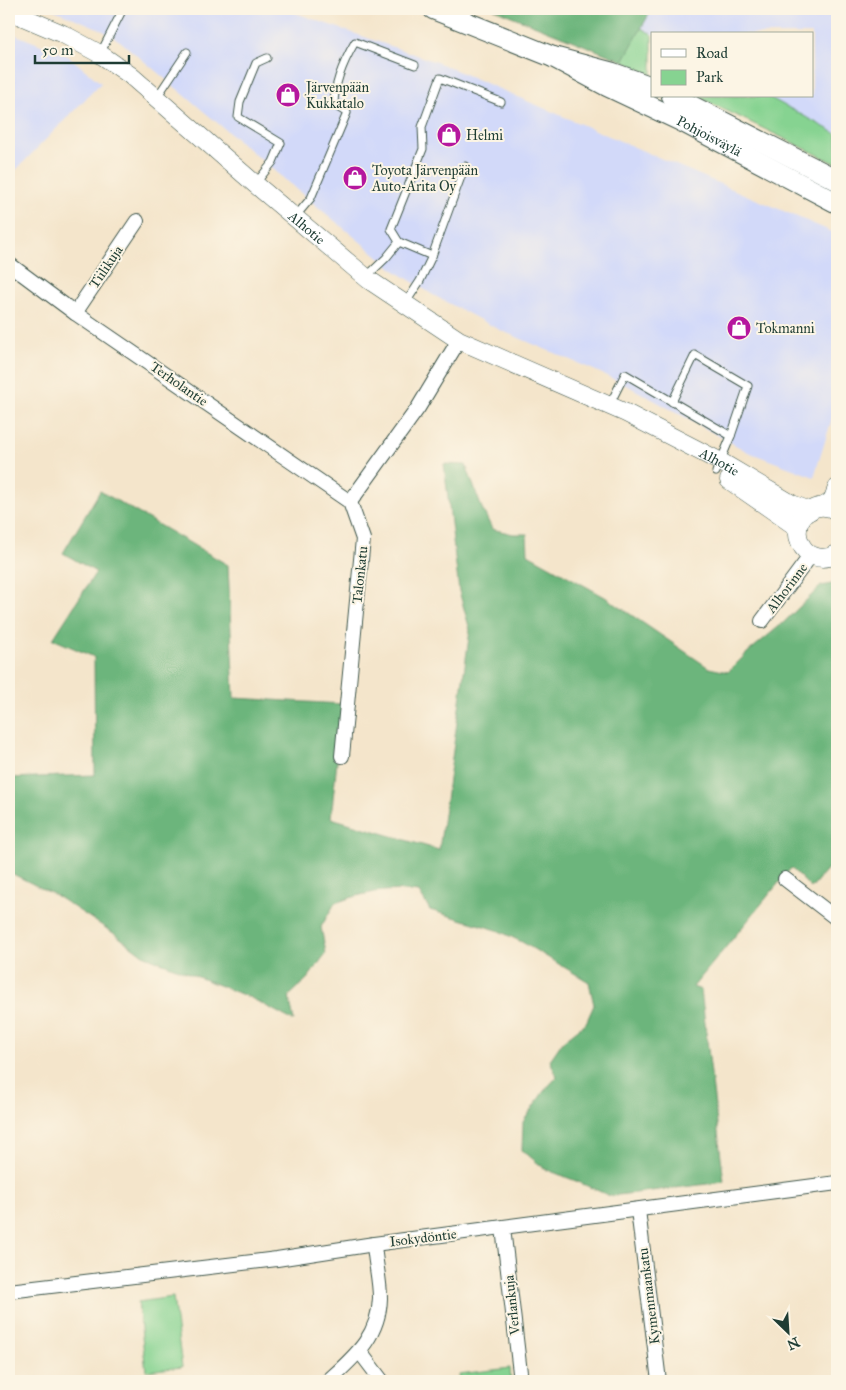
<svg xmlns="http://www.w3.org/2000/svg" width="846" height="1390" font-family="'IM FELL Great Primer',serif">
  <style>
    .built { fill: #d2d9f9 }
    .green { fill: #86d391; stroke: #528862 }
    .forest { fill: #6cb57b; stroke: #467958 }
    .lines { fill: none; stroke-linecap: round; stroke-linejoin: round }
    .service-casing { stroke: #3f564b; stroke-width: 9 }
    .minor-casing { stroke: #3f564b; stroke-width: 16 }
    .tertiary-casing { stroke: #3f564b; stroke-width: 19 }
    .secondary-casing { stroke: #3f564b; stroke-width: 22 }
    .service { stroke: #fff; stroke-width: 7 }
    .minor { stroke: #fff; stroke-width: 14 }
    .tertiary { stroke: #fff; stroke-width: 18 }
    .secondary { stroke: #fff; stroke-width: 20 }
    .labels { text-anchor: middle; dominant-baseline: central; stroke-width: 4; stroke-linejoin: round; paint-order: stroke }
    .poi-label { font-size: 14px; fill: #1f3d34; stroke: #fcf5e5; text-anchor: start }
    .street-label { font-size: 14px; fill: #1f3d34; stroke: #fcf5e5 }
  </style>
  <rect width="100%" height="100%" fill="#fcf5e5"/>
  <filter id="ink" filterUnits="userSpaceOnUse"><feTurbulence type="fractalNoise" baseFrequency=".02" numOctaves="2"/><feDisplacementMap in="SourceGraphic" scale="10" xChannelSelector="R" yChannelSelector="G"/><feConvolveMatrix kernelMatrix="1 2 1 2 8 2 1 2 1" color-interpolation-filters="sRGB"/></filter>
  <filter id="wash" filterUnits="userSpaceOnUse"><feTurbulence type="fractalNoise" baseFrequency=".0096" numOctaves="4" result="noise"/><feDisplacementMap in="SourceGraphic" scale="20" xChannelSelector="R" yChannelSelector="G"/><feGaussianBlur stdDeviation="1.12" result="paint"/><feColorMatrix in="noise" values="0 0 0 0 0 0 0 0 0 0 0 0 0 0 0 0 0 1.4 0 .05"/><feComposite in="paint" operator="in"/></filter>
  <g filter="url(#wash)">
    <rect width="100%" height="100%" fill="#f4e5cb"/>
    <g class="built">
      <polygon points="52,9 284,9 439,63 837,234 837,402 814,477 748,452 630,387 594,370 500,330 433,295 397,272 302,194 120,41 98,28"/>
      <polygon points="652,9 837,9 837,134 767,96 812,96 812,34 652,34 641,28"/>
      <polygon points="9,32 68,56 101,83 9,177"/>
    </g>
    <g class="green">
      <polygon points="641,28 652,34 652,75 623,61"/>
      <polygon points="696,96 767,96 837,134 837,164"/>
      <polygon points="173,1297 182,1367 146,1371 138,1302"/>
      <polygon points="510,1368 511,1381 460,1381 459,1374"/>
    </g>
    <g class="forest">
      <polygon points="494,9 652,9 623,61"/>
      <path d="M444,464l22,1 15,41 11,23 21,5h14l1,20 77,43 104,71 19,4 19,-19 36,-30 38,-37 16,-3v275l-26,30 -20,-20 -98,119 8,3 23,192 -114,14 -34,-15 -31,-12 -23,-19 1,-28 21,-31 13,-14 -7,-17 13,-19 23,-18 8,-18 -5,-23 -67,-40 -25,-12 -67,-20 -11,-18c-33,-4 -53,0 -84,11l-14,24 5,26 -18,25 -19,18 5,25 -43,-23 -108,-43 -28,-21 -60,-39 -46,-23v-94l86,-3 -1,-118 -41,-18 43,-67 -33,-19 37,-62 128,74 6,133 109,6 -12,114 108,32 31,-220 -11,-39z"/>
    </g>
  </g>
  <g filter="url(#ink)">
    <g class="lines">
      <defs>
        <g id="service">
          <polyline points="100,54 123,9"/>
          <polyline points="157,97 187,52"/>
          <polyline points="255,184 273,162 281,143 238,117 240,102 256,63 267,58"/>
          <path d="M295,217l16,-19 36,-85 -13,-8c0,-22 10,-44 21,-63l60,23"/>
          <polyline points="399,242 432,256"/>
          <polyline points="366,277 386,258 399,242 391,229 423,149 422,127 440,78 501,102"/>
          <polyline points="405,304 420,281 432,256 465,166"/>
          <polyline points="672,402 695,355 748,386 731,436 716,472"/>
          <polyline points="610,404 625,374 731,436"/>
        </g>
        <g id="minor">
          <polyline points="9,264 75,313 350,502"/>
          <polyline points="75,313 137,221"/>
          <polyline points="762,621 811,555"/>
          <polyline points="342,756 363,539 350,502 418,408 459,340"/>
          <polyline points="785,879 837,919"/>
          <polyline points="638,1210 659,1381"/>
          <polyline points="503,1228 521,1381"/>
          <polyline points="9,1291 277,1259 374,1244 837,1183"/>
          <polyline points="360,1352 382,1381"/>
          <path d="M328,1381c26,-24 51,-44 52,-83 0,-18 -5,-36 -6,-54"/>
        </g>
        <g id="tertiary">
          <path id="s1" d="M9,11l54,23 37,20 30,21 125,109 114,96 90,60 167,73 95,49 71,42 18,7"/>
          <polyline points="729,480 798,528"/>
          <polyline points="824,506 832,501 837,488"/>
          <path d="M837,511c-7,-4 -14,-6 -22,-3 -34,13 -13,64 22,46"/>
        </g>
        <g id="secondary">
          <polyline points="433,9 553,57 613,73 652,87"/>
          <path id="s2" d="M553,57l54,29 74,35 156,82"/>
          <polyline points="672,96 837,180"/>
        </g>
      </defs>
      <use href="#service" class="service-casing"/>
      <use href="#minor" class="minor-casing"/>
      <use href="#tertiary" class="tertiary-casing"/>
      <use href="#secondary" class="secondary-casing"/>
      <use href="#service" class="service"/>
      <use href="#minor" class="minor"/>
      <use href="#tertiary" class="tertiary"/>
      <use href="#secondary" class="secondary"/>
    </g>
  </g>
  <defs>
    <symbol id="shop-disc" viewBox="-11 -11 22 22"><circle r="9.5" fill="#b5179e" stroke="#fcf5e5"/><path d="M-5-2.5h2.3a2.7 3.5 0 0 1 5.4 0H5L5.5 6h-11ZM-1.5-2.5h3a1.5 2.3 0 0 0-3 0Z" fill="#fff"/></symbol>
  </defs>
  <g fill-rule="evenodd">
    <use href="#shop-disc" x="274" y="81" width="28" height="28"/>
    <use href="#shop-disc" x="435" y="121" width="28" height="28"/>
    <use href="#shop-disc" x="341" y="164" width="28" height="28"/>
    <use href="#shop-disc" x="725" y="314" width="28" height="28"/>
  </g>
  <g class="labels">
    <g class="poi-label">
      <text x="306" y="87">Järvenpään<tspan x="306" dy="16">Kukkatalo</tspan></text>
      <text x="466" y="135">Helmi</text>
      <text x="372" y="170">Toyota Järvenpään<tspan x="372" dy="16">Auto-Arita Oy</tspan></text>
      <text x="756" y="328">Tokmanni</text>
    </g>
    <g class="street-label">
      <text stroke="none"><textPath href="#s2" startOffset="175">Pohjoisväylä</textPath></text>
      <text stroke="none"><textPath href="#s1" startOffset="371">Alhotie</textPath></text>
      <text transform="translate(106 267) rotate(-56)">Tiilikuja</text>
      <text transform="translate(179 384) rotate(35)">Terholantie</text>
      <text stroke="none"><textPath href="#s1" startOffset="848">Alhotie</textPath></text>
      <text transform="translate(360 575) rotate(-84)">Talonkatu</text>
      <text transform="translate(787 588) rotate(-53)">Alhorinne</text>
      <text transform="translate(423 1238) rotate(-7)">Isokydöntie</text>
      <text transform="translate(649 1296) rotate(-97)">Kymenmaankatu</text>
      <text transform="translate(512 1305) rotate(-96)">Verlankuja</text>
    </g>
  </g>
  <rect width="846" height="1390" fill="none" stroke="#fcf5e5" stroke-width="30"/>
  <rect x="651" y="32" width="162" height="65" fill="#fcf5e5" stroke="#a4ab9e"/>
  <rect x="661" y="49" width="25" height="8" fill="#ffffff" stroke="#a4ab9e"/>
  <text x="696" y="58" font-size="15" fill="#1f3d34">Road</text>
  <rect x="661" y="70" width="25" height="15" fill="#86d391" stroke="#a4ab9e"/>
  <text x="696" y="82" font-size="15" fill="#1f3d34">Park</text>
  <g transform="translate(788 1332) rotate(155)" stroke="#fcf5e5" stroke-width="4" paint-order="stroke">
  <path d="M0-4L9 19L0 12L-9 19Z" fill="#1f3d34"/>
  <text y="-8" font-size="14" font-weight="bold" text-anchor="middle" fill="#1f3d34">N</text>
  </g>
  <path d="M35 55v8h94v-8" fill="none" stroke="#1f3d34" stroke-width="2.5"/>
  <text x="42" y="55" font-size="15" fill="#1f3d34" stroke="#fcf5e5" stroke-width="4" paint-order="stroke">50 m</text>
</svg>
